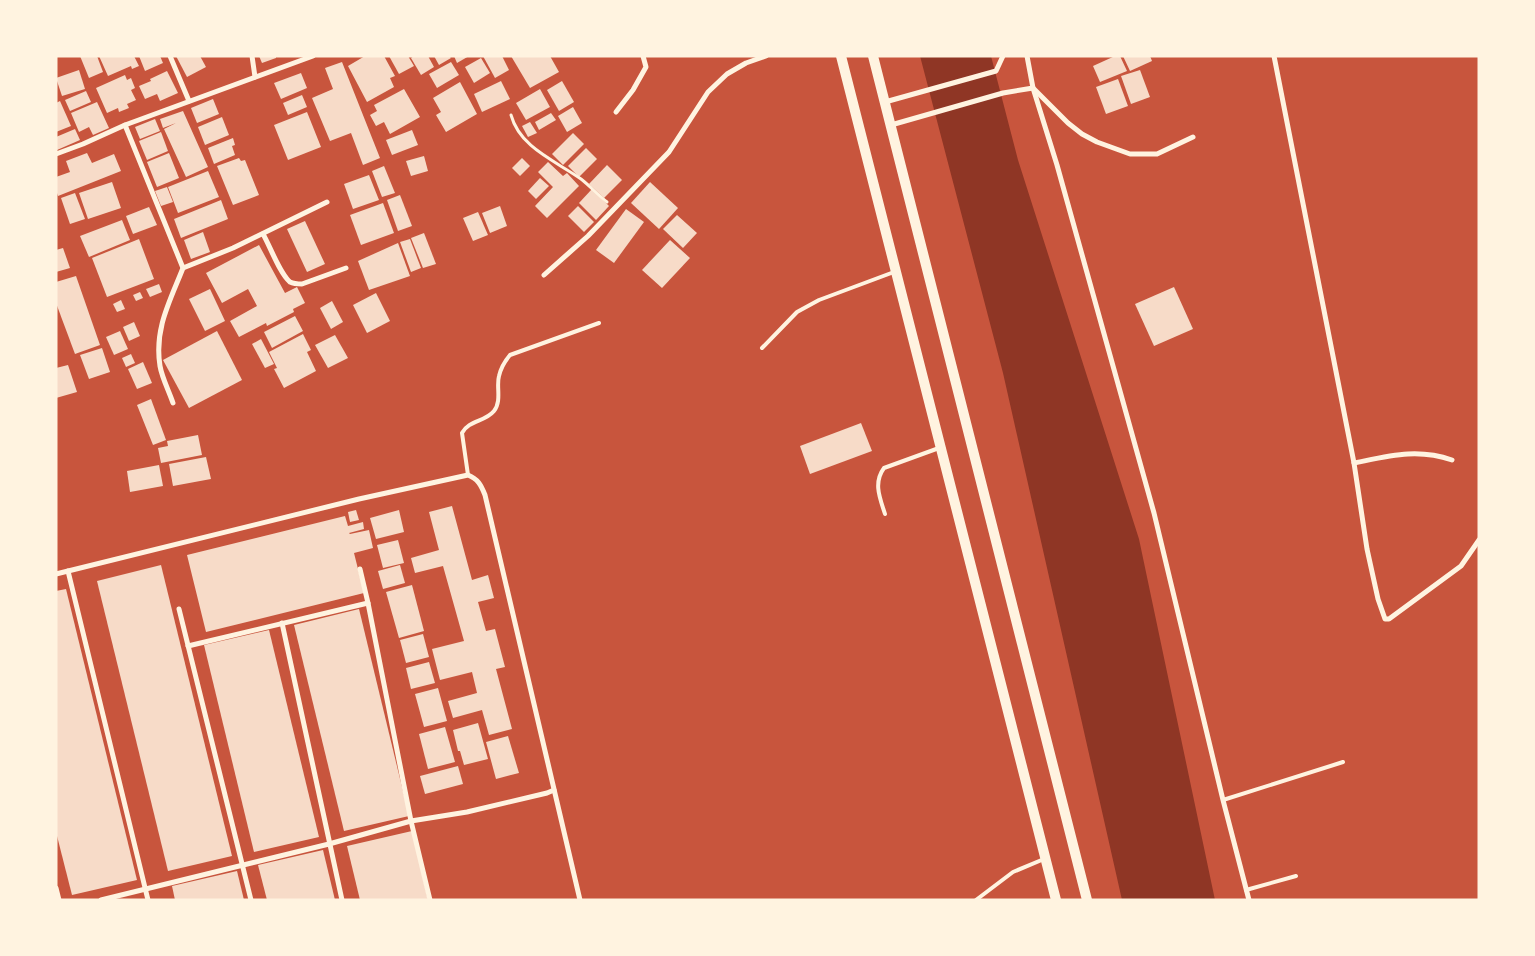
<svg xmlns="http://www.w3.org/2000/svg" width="1535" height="956" font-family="Commissioner,sans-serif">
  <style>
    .water { fill: #8f3625 }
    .building { fill: #f7dbc8 }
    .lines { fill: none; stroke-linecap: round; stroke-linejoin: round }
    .path { stroke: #fff3e0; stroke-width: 3 }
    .service { stroke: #fff3e0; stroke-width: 4 }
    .minor { stroke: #fff3e0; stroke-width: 5 }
    .secondary { stroke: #fff3e0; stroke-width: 10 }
  </style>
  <rect width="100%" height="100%" fill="#c8553d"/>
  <polygon class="water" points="920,56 991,56 1018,160 1139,539 1215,900 1122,900 1003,373"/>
  <g class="building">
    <polygon points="80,56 97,56 103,72 89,78"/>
    <polygon points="99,56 134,56 139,66 132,69 131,66 108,76"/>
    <polygon points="139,56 160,56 163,63 145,71"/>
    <polygon points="176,56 200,56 206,67 187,77"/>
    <polygon points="259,56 276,56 276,58 262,63"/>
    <polygon points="365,56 384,56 395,76 390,78 394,87 367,102 348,66"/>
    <polygon points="389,56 408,56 414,66 399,74"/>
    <polygon points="414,56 428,56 434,67 421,75 411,58"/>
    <polygon points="434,56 449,56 451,58 439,65"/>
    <polygon points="454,56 469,56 457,63"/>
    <polygon points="483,56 502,56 509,70 495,78"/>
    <polygon points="511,56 550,56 559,72 530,88"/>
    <polygon points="1115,56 1120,56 1127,71 1100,82 1093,66"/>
    <polygon points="1123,56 1150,56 1152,61 1130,71"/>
    <polygon points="481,58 490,73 474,83 465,67"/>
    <polygon points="342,62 380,158 363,165 351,133 330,141 312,98 333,89 325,68"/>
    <polygon points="451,62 459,75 437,88 429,74"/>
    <polygon points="79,70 85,89 62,96 56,78"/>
    <polygon points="1140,70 1150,97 1131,104 1121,76"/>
    <polygon points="167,71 178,93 160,101 157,94 145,99 139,86 151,81 150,79"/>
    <polygon points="301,73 307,88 281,99 274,83"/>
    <polygon points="125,75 127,80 131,78 135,88 131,90 136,100 127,104 129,108 119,112 118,108 107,113 96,88"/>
    <polygon points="1118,79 1128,106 1106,114 1096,87"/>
    <polygon points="501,81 510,99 482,112 474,94"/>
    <polygon points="562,81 574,102 559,111 547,90"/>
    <polygon points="460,82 477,114 446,132 436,115 441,112 433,98"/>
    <polygon points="404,89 420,117 390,134 384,122 376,126 370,115 377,111 374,105"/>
    <polygon points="540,89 550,107 526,120 516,103"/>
    <polygon points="86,91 91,102 70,111 65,100"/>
    <polygon points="302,95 307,107 288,115 283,103"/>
    <polygon points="213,99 219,114 197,123 191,108"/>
    <polygon points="60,101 71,126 56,132 56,103"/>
    <polygon points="97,102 109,128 93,135 89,127 79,132 71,113"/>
    <polygon points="573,107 582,123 567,132 558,116"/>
    <polygon points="183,111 208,167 186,177 164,129 176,123 163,128 160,119"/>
    <polygon points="307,112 321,147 288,160 274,125"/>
    <polygon points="551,113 556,120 539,130 535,122"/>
    <polygon points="222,117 229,135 205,145 198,127"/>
    <polygon points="155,119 160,131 140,139 135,127"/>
    <polygon points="530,122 537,133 528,137 522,126"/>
    <polygon points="75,129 80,140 57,150 56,137"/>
    <polygon points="412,130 418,145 392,155 386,140"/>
    <polygon points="161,132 168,151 147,160 139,141"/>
    <polygon points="573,133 584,144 563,165 552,154"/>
    <polygon points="233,138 235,145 232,146 235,155 214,164 208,148"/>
    <polygon points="586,148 597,159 579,177 568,166"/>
    <polygon points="87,153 92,163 114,154 121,171 58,196 56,190 56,177 70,172 66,161"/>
    <polygon points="169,153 179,178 157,187 147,162"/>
    <polygon points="424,156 428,171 411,176 406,161"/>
    <polygon points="239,158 241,161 245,160 259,195 233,205 217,166"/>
    <polygon points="522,158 530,166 520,176 512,168"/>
    <polygon points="548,162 563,176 567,173 579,186 547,218 535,206 553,187 538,172"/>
    <polygon points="607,165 622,180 604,198 589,184"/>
    <polygon points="384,166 395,193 382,197 372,171"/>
    <polygon points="208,171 219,197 178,213 168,187"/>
    <polygon points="369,175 379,200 353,209 344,184"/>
    <polygon points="540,178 549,186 536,199 528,191"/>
    <polygon points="112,182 121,208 88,219 79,193"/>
    <polygon points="650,182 678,208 659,229 631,203"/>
    <polygon points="167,187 173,202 161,206 155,191"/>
    <polygon points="592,189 609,206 596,220 579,203"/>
    <polygon points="75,193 85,219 70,224 61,198"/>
    <polygon points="400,195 412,226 398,231 387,200"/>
    <polygon points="221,200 228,219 181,238 174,219"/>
    <polygon points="383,203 394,233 361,245 350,215"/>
    <polygon points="500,206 507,226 490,233 482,213"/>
    <polygon points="578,206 594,222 584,232 568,216"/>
    <polygon points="149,207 157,225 133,234 126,216"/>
    <polygon points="626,209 644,222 614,263 596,250"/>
    <polygon points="478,212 488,235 473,241 463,218"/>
    <polygon points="677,215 697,233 683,248 663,229"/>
    <polygon points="122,220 130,240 89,257 80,236"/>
    <polygon points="305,221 325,264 307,272 287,229"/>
    <polygon points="203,232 210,252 191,259 184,240"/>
    <polygon points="424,233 436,264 423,268 411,238"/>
    <polygon points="139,239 154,279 107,297 92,258"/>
    <polygon points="410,239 421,268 411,272 400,242"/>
    <polygon points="670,240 690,258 662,288 642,270"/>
    <polygon points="398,243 410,276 369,290 358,261"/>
    <polygon points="259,245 285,293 297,287 305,303 293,309 294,312 267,326 266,323 239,337 230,321 257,306 248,289 222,303 206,273"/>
    <polygon points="63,248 70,268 56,272 56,250"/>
    <polygon points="76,276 100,345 75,354 56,303 56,282"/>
    <polygon points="159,284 162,292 150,297 146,289"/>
    <polygon points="1174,287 1193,329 1154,346 1135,304"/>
    <polygon points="210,289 225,321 205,331 189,299"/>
    <polygon points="140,292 143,298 136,301 133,295"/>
    <polygon points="376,293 390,321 367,333 353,305"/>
    <polygon points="121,300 125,309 117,312 113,304"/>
    <polygon points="332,301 343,322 331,329 320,308"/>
    <polygon points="295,316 303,331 272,348 264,332"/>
    <polygon points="134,322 140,336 129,341 123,327"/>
    <polygon points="120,331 128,349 114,355 106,337"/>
    <polygon points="217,331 242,380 189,408 163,360"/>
    <polygon points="303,334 311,350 307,352 316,371 284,388 274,369 277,368 269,352"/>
    <polygon points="335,335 348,358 328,368 315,345"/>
    <polygon points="261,339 274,364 265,368 252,344"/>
    <polygon points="102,348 110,372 89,379 80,355"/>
    <polygon points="131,354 135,363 126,367 122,358"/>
    <polygon points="143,362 152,383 137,389 128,369"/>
    <polygon points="68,365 77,392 56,398 56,368"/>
    <polygon points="151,399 166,440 153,445 137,405"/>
    <polygon points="861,423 872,451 810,474 800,446"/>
    <polygon points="198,435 202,455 161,463 158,448 168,446 167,441"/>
    <polygon points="206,457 211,479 173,486 169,464"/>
    <polygon points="159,465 163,486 130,492 127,471"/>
    <polygon points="452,506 472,580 488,575 494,598 478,602 486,631 495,629 505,667 496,669 512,729 489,735 482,710 453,718 448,701 477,693 472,672 440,680 432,649 464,641 443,566 415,573 411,558 439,550 429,512"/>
    <polygon points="356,510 359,520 350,522 348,512"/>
    <polygon points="399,510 404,532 376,539 370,518"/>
    <polygon points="345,516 348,526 363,522 364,529 349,533 350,534 369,530 373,548 354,553 364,593 206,632 187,555"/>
    <polygon points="398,540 404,563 383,568 377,545"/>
    <polygon points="161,565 232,856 168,871 97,581"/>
    <polygon points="400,565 405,583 383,589 378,571"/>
    <polygon points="412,585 424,631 399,638 386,592"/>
    <polygon points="66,589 137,880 72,895 56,832 56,591"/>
    <polygon points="359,609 409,816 344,831 294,625"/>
    <polygon points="269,630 319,837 254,852 204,645"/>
    <polygon points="423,634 429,657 406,663 400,640"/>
    <polygon points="429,662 435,683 411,689 406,668"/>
    <polygon points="438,688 447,721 424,727 415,694"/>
    <polygon points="478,723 488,759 464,765 460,751 458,751 453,730"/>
    <polygon points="445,727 455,762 428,769 419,734"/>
    <polygon points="508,736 519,773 496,779 486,742"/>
    <polygon points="458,766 463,784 425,794 420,776"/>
    <polygon points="412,831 428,900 360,900 347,846"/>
    <polygon points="323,850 335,900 267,900 258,865"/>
    <polygon points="237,871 244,900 175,900 172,886"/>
  </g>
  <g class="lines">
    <path class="path" d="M511,115c9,33 45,46 70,64 9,7 17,16 26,23"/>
    <g class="service">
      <polyline points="762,348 797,312 819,300 894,272"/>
      <path d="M468,475l-6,-42c7,-13 23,-11 32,-22 8,-10 2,-25 5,-35 2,-9 6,-15 11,-21l89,-32"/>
      <path d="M885,514c-5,-16 -12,-31 -1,-46l55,-20"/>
      <polyline points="1223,800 1343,762"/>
      <polyline points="1246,890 1296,876"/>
      <polyline points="976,900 1013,872 1044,859"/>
    </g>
    <g class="minor">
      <polyline points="170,56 189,101"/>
      <polyline points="252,56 255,77"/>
      <polyline points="1027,56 1033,88 1057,165 1154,513 1223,800 1249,900"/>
      <polyline points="1274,56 1354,463 1367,549 1378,599 1385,619 1389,619 1461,566 1479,540"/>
      <polyline points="885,102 996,71 1003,56"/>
      <polyline points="616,112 633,90 646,67 643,56"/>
      <path d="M125,125l58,143c-13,33 -29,61 -23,98 2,12 9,25 13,37"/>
      <polyline points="891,125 1003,93 1033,88 1068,123 1082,134 1097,142 1130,154 1157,154 1193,137"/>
      <polyline points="56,154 83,144 125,125 313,56"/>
      <path d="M263,234c7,12 17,40 27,48 4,2 8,2 12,2l44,-16"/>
      <polyline points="183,268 233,248 327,202"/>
      <polyline points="544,275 588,236 669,152 708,92 727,74 746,63 766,56"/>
      <path d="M1354,463c35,-7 63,-15 98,-3"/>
      <polyline points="360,569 368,603 411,821 430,900"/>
      <polyline points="68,571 148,900"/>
      <path d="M56,574l303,-75 109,-24c10,4 13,10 17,20l95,405"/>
      <polyline points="179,609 251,900"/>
      <polyline points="282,623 342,900"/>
      <polyline points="188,646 368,603"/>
      <polyline points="56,888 59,900"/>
      <polyline points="101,900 329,844 411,821 467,812 547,793 554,790"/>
    </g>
    <g class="secondary">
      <polyline points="841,56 1056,900"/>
      <polyline points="873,56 1087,900"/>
    </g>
  </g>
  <rect width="1535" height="956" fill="none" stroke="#fff3e0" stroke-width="115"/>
</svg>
